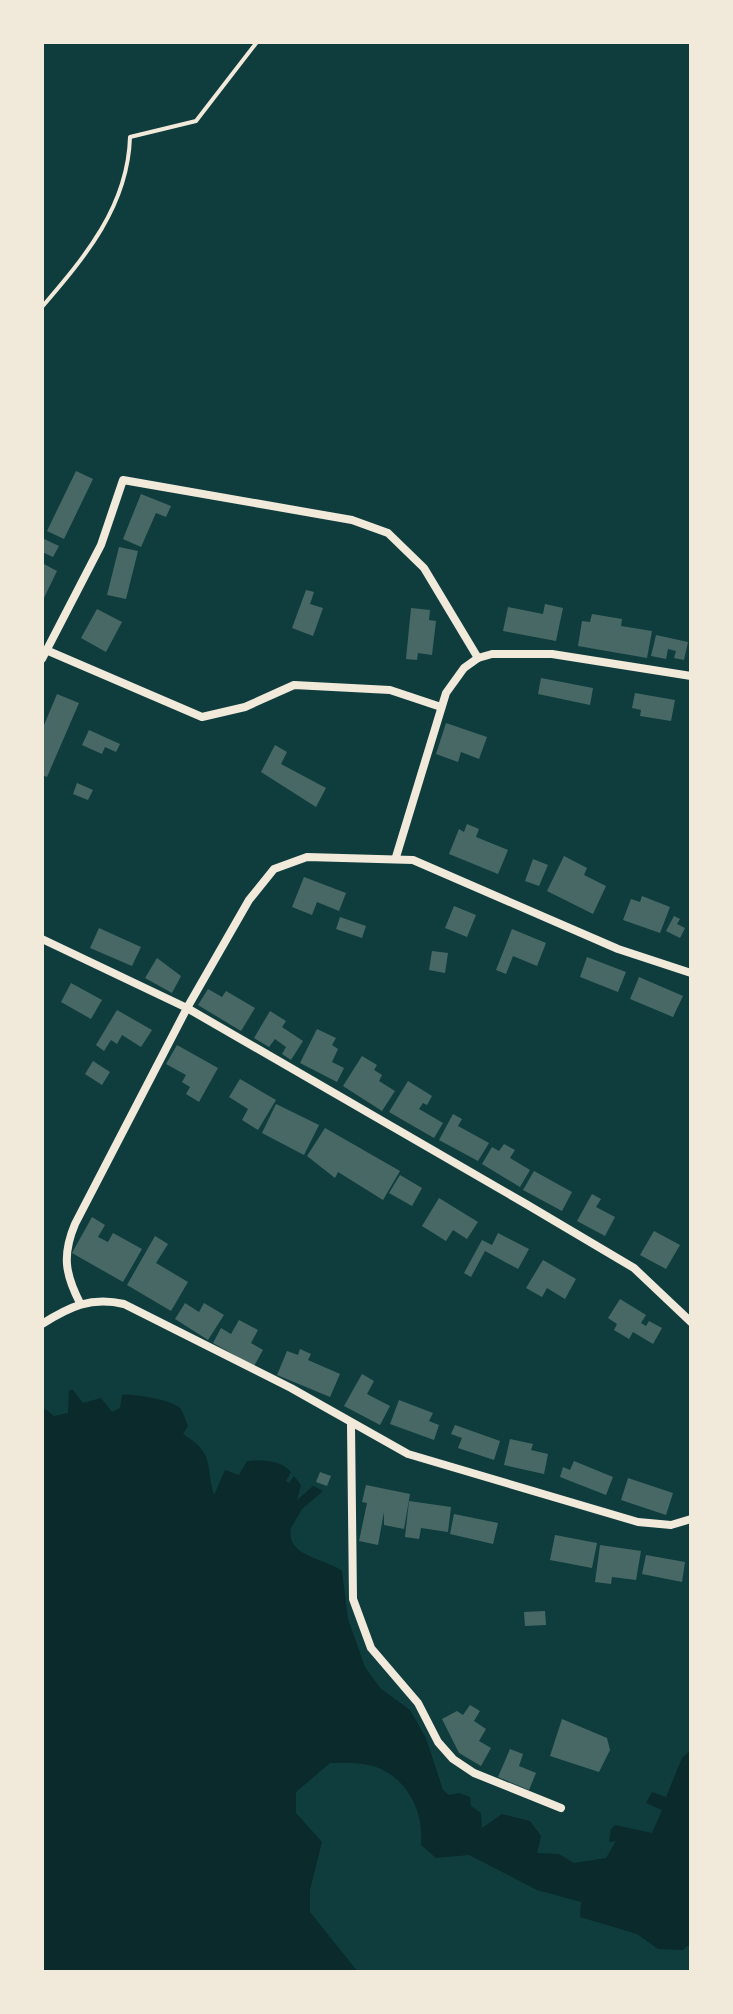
<svg xmlns="http://www.w3.org/2000/svg" width="733" height="2014" font-family="'Libre Baskerville',serif">
  <style>
    .water { fill: #0a2a2b }
    .building { fill: #486865 }
    .lines { fill: none; stroke-linecap: round; stroke-linejoin: round }
    .service { stroke: #f1e9da; stroke-width: 4 }
    .minor { stroke: #f1e9da; stroke-width: 8 }
  </style>
  <rect width="100%" height="100%" fill="#0f3d3e"/>
  <path class="water" d="M69,1390h4l10,13 18,-5 11,14 8,-4 2,-13c9,-2 51,5 58,13 4,5 5,12 8,18l-5,8c32,20 22,29 31,61l11,-25 14,5 8,-14c16,-1 34,-1 44,11l-5,9 3,2 5,-7 7,9 -4,15 16,-14 10,5 -21,18 -11,19c-6,29 34,30 51,43l6,48 17,48 15,21 30,22 16,28 17,52 6,5 10,-2 11,4 1,9 10,7 1,15 20,-14 28,7 11,15 -4,17 22,1 15,9 32,-5 10,-17 -7,1 2,-13 4,-4 37,8 10,-23 -16,-7 6,-11 14,5 16,-39 9,-8v193l-8,7 -25,-1 -21,-15 -57,-17 1,-15 -44,-12 -68,-35 -33,3 -15,-13c3,-33 -13,-66 -45,-78 -13,-5 -32,-4 -46,-4l-34,29v21l26,29 -12,48v22l48,60h-316v-560l3,-3 9,7 14,-3z"/>
  <g class="building">
    <polygon points="76,471 93,479 64,539 47,531"/>
    <polygon points="141,494 171,506 166,517 156,513 141,547 123,539"/>
    <polygon points="42,538 59,546 53,557 42,552"/>
    <polygon points="119,547 138,551 126,599 107,595"/>
    <polygon points="42,563 57,571 42,602"/>
    <polygon points="306,590 314,592 310,604 323,608 313,636 292,628"/>
    <polygon points="545,604 563,608 556,641 503,631 508,607 543,614"/>
    <polygon points="411,608 430,610 429,620 436,621 432,655 418,653 417,660 406,659"/>
    <polygon points="97,609 122,622 106,652 81,638"/>
    <polygon points="592,614 622,619 621,626 652,631 647,658 578,646 582,621 590,622"/>
    <polygon points="656,635 688,642 684,660 674,658 676,651 668,649 666,659 651,656"/>
    <polygon points="541,678 593,688 590,705 538,694"/>
    <polygon points="635,693 675,700 671,721 640,716 641,710 632,708"/>
    <polygon points="57,694 79,703 47,777 42,775 42,730"/>
    <polygon points="446,723 487,737 479,759 461,752 458,762 436,754"/>
    <polygon points="89,730 120,744 116,752 105,747 102,754 82,745"/>
    <polygon points="275,745 287,752 281,764 326,788 316,807 261,772"/>
    <polygon points="77,783 93,790 88,800 73,794"/>
    <polygon points="467,824 479,829 476,837 508,850 498,874 449,854 459,829 464,832"/>
    <polygon points="564,856 587,868 584,875 606,886 593,914 547,891"/>
    <polygon points="533,859 548,865 539,886 525,881"/>
    <polygon points="304,877 346,893 339,911 317,902 312,915 292,907"/>
    <polygon points="642,896 670,907 660,933 623,920 631,899 640,902"/>
    <polygon points="454,906 476,915 467,937 445,928"/>
    <polygon points="674,916 680,919 677,924 685,928 680,938 666,931"/>
    <polygon points="340,917 366,926 362,938 336,929"/>
    <polygon points="99,928 141,947 132,966 90,948"/>
    <polygon points="512,929 546,943 537,966 513,956 506,974 496,970"/>
    <polygon points="432,951 448,953 445,973 429,970"/>
    <polygon points="587,957 626,972 618,992 580,977"/>
    <polygon points="157,958 181,976 172,993 145,978"/>
    <polygon points="639,977 683,996 673,1017 630,999"/>
    <polygon points="71,983 102,1000 91,1019 61,1002"/>
    <polygon points="208,989 222,997 226,991 255,1008 241,1031 198,1005"/>
    <polygon points="117,1010 152,1030 141,1047 122,1035 117,1044 111,1040 104,1051 96,1045"/>
    <polygon points="270,1011 286,1021 282,1027 303,1041 291,1060 282,1054 286,1047 275,1039 269,1047 254,1038"/>
    <polygon points="317,1029 336,1038 332,1045 338,1049 332,1062 344,1068 337,1082 300,1063"/>
    <polygon points="177,1045 218,1068 199,1102 186,1094 190,1087 182,1082 186,1075 166,1064"/>
    <polygon points="362,1056 377,1065 374,1070 382,1075 379,1081 395,1091 382,1111 343,1086"/>
    <polygon points="93,1061 110,1072 102,1085 85,1074"/>
    <polygon points="240,1079 276,1100 258,1130 242,1120 248,1109 229,1097"/>
    <polygon points="408,1081 432,1096 427,1105 423,1103 419,1109 443,1123 434,1138 389,1112"/>
    <polygon points="276,1104 319,1125 304,1155 262,1133"/>
    <polygon points="453,1114 462,1119 458,1126 489,1143 478,1161 439,1140"/>
    <polygon points="325,1128 400,1171 383,1200 338,1172 335,1178 307,1156"/>
    <polygon points="504,1144 515,1150 510,1158 530,1170 520,1187 482,1164 492,1147 499,1151"/>
    <polygon points="534,1171 572,1192 562,1211 523,1190"/>
    <polygon points="400,1175 422,1188 412,1206 389,1193"/>
    <polygon points="592,1194 601,1199 596,1207 615,1217 605,1236 577,1221"/>
    <polygon points="439,1198 478,1222 467,1239 453,1230 446,1241 422,1226"/>
    <polygon points="92,1217 105,1225 98,1237 108,1242 113,1233 142,1249 123,1282 72,1253"/>
    <polygon points="654,1231 680,1245 666,1269 640,1255"/>
    <polygon points="498,1233 529,1249 518,1269 485,1251 471,1277 464,1273 482,1240 492,1245"/>
    <polygon points="155,1236 168,1244 156,1263 188,1282 171,1311 127,1285"/>
    <polygon points="543,1260 576,1279 565,1299 547,1288 542,1297 526,1288"/>
    <polygon points="620,1299 646,1315 641,1323 646,1326 649,1321 662,1328 653,1344 633,1332 629,1339 614,1330 617,1324 608,1318"/>
    <polygon points="185,1303 199,1312 204,1303 224,1315 208,1340 175,1319"/>
    <polygon points="239,1320 258,1330 251,1343 263,1350 254,1366 213,1343 221,1328 231,1334"/>
    <polygon points="300,1349 311,1354 308,1360 340,1374 330,1397 277,1375 287,1351 298,1355"/>
    <polygon points="362,1374 374,1381 367,1394 390,1406 380,1425 344,1406"/>
    <polygon points="399,1400 433,1413 429,1421 439,1425 434,1440 390,1424"/>
    <polygon points="455,1425 500,1441 494,1460 458,1448 462,1438 451,1434"/>
    <polygon points="510,1439 533,1444 531,1450 548,1454 544,1474 504,1465"/>
    <polygon points="574,1461 613,1477 606,1495 560,1477 563,1467 570,1470"/>
    <polygon points="320,1472 331,1476 327,1486 316,1482"/>
    <polygon points="628,1478 673,1493 666,1515 621,1500"/>
    <polygon points="366,1485 410,1494 404,1529 384,1525 384,1512 378,1545 359,1541 367,1503 362,1502"/>
    <polygon points="409,1501 451,1507 448,1532 421,1528 419,1539 405,1537"/>
    <polygon points="454,1514 498,1523 493,1544 450,1534"/>
    <polygon points="555,1535 597,1543 592,1568 550,1560"/>
    <polygon points="600,1545 641,1551 636,1580 612,1577 611,1584 595,1582"/>
    <polygon points="646,1555 685,1562 682,1582 642,1574"/>
    <polygon points="545,1611 546,1625 525,1626 524,1612"/>
    <polygon points="470,1705 480,1711 474,1721 486,1729 479,1741 491,1748 481,1766 459,1753 442,1719 457,1711 463,1715"/>
    <polygon points="562,1719 607,1738 610,1750 599,1772 550,1756"/>
    <polygon points="510,1749 523,1754 519,1766 536,1773 529,1790 498,1777"/>
  </g>
  <g class="lines">
    <path class="service" d="M42,307c43,-50 86,-101 88,-170l66,-16 61,-79"/>
    <g class="minor">
      <polyline points="46,650 202,717 245,707 294,685 390,690 441,707"/>
      <polyline points="42,659 101,545 123,480 352,520 388,533 424,568 478,658"/>
      <polyline points="396,857 446,693 464,668 478,658 492,654 552,654 691,676"/>
      <polyline points="42,939 187,1008 526,1204 634,1268 691,1322"/>
      <path d="M80,1303c-15,-29 -18,-48 -5,-79l112,-216 62,-108 25,-31 33,-12 106,3 205,89 73,24"/>
      <path d="M42,1324c27,-17 49,-28 82,-20l167,84 117,66 230,68 33,3 20,-6"/>
      <polyline points="351,1425 353,1599 371,1648 418,1703 438,1742 453,1759 474,1773 561,1808"/>
    </g>
  </g>
  <rect width="733" height="2014" fill="none" stroke="#f1e9da" stroke-width="88"/>
</svg>
